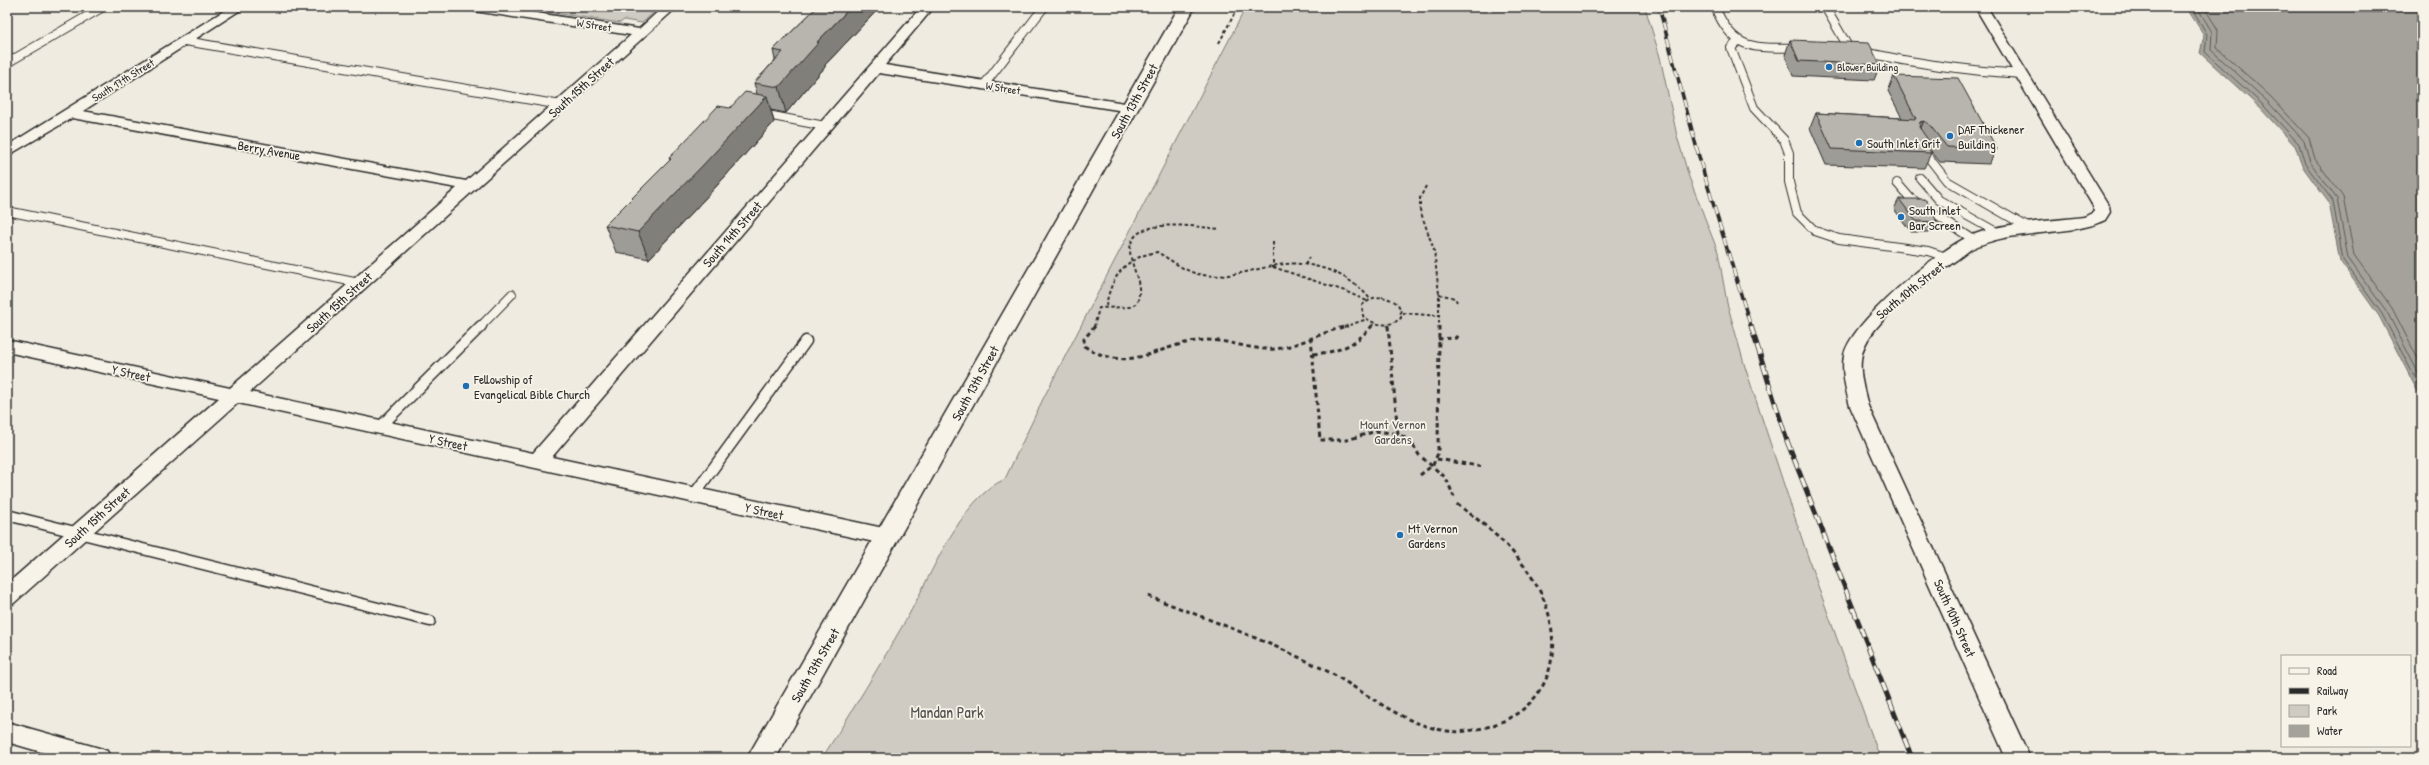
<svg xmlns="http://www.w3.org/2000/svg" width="2429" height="765" viewBox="0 0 2429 765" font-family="'Patrick Hand',sans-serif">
  <rect width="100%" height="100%" fill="#efebe0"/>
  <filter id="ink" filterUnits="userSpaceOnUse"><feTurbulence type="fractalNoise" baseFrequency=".025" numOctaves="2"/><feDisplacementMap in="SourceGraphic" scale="8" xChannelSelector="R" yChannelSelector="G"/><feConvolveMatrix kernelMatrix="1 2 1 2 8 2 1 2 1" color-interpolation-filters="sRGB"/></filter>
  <g filter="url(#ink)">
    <path fill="#cfcbc2" stroke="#7d7b76" d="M516 7H660L642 23 624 20 620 23Z
      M1246 7H1645L1660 57 1677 136 1689 177 1718 252 1727 303 1745 367 1813 572 1880 758H822C852 712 880 665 907 618 931 576 960 499 1005 479L1043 399Z"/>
    <path fill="#a4a29a" stroke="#74726e" d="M2186 7H2422V400L2379 316 2340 261 2329 203 2302 166 2296 147 2260 108 2200 53 2204 35Z"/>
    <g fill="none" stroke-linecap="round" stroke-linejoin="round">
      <path stroke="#5b5b57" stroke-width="1" d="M2191 7 2207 34 2205 52 2263 105 2299 144 2305 164 2333 201 2343 260 2382 314 2422 391
        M2197 7 2212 32 2211 50 2267 101 2304 141 2310 162 2337 199 2348 258 2387 312 2422 380
        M2204 7 2218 30 2217 48 2271 97 2309 138 2315 159 2343 197 2354 255 2392 308 2422 367"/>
      <g stroke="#2b2b2b" stroke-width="10">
        <path id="service-far1" d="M1715 7C1734 53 1755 47 1799 48
          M1825 7 1850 50
          M185 41 561 105
          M1737 42 1731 48 1754 108 1784 140 1789 153V182L1797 213 1815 231 1839 239 1928 251 1949 258
          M1863 52C1917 64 1967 71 2022 74
          M7 63 103 7
          M984 85 1044 7
          M762 114 825 126
          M1922 149 1947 181 2031 229
          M1920 178 1939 200 2000 234
          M1897 183 1910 198 1974 240
          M7 211 359 283
          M480 327 512 294"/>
      </g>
      <g stroke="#2b2b2b" stroke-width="13">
        <path id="service" d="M380 427 481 326
          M693 496 806 341
          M7 515 430 621"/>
      </g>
      <g stroke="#2b2b2b" stroke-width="3">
        <path id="minor" d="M230 7H245L83 111 466 181 631 35 474 11 468 7H499L639 29 663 7H677L250 392 533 453 921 7H934L885 65 1131 104 1138 108 1131 112 879 73 552 457 888 529 895 531 898 537 895 543 888 545 238 403 14 603 7 606V584L219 398 7 352V340L230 388 457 188 72 118 7 156V146Z
          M1975 7H1987L2109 206 2110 212 2105 220 2093 225C2052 236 2009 230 1971 249 1942 272 1870 318 1862 354 1858 371 1864 390 1868 406L2030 758H2006L1850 406C1846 390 1841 372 1844 355 1851 322 1939 249 1970 236 2005 221 2047 222 2084 217L2094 212 2093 206Z
          M7 722 99 748 107 751 111 758H62L7 742Z"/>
      </g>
      <g stroke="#2b2b2b" stroke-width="3">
        <path id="primary" d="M1179 7H1195L776 758H747Z"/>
      </g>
      <path stroke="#2b2b2b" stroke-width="2" stroke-dasharray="3.5 2.5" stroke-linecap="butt" d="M1219 43 1238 7
        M1426 186 1420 198V210L1434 250 1439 294V327
        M1273 242V267
        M1305 265 1309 257
        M1273 267 1345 291 1367 301
        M1439 294 1455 298 1457 302
        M1382 297C1396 301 1401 303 1401 318 1389 328 1375 326 1363 316L1362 305 1373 298Z
        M1106 306C1111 276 1126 257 1157 252 1172 260 1186 273 1203 275 1232 279 1258 267 1285 264 1316 261 1351 275 1370 299
        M1403 313 1438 316
        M1388 325V327
        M1094 327 1099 308 1130 307 1137 303C1143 286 1135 275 1131 258 1121 213 1195 227 1220 229
        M1344 327 1367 319
        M1371 327 1374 323"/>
      <path stroke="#2b2b2b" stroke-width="3" stroke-dasharray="4.5 3.5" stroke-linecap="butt" d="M1095 326 1084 339V346C1133 377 1158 342 1207 340 1232 340 1256 353 1282 348 1304 343 1325 331 1348 326
        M1388 326 1398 434 1410 440 1419 455 1446 478 1454 497
        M1311 337 1320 440H1347L1376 431 1398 434
        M1438 339 1456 338 1458 334
        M1313 354C1339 352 1354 346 1372 326
        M1437 459 1484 467
        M1420 475 1433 465 1438 453 1439 326
        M1148 596C1205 618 1263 639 1317 666 1360 686 1399 725 1448 731 1461 733 1474 730 1487 727 1532 714 1557 681 1552 632 1547 578 1498 532 1455 503"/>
      <use href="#service-far1" stroke="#f7f3e8" stroke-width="8"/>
      <use href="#service" stroke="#f7f3e8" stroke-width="10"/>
      <use href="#minor" fill="#f7f3e8" fill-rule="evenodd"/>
      <use href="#primary" fill="#f7f3e8" fill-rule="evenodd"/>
      <g stroke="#2b2b2b" stroke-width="3.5">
        <path id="rail-far1" d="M1659 7 1701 164 1751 327"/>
      </g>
      <g stroke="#2b2b2b" stroke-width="5">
        <path id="rail" d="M1751 326 1787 441 1912 758"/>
      </g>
      <use href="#rail-far1" stroke="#f7f3e8" stroke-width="2.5" stroke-dasharray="8" stroke-linecap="butt"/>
      <use href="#rail" stroke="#f7f3e8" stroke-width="3.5" stroke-dasharray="10" stroke-linecap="butt"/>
    </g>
    <path fill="#9e9c96" stroke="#2b2b2b" d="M817 7H880L825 65V67L786 113 771 110 774 122 712 191 649 259 616 252 605 225 670 160 669 158 730 108 757 94 754 83 775 60 773 50Z
      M1790 40 1880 65 1874 80 1793 76 1785 55Z
      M1894 76 1997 149 1989 164 1940 162 1931 151V153L1924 168 1826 165 1810 128 1816 113 1902 118 1888 91Z
      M1899 199 1937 222 1932 232H1911L1894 209Z"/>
    <path fill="#817f7a" stroke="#2b2b2b" d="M851 7H880L825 65V67L786 113 779 87 817 42Z
      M767 96 774 122 712 191 649 259 638 232Z
      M1924 121 1917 136 1914 137 1920 122Z"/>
    <path fill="#b8b5ae" stroke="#2b2b2b" d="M817 7H851L817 42H819L779 87 754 83 783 52 773 50Z
      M1790 40 1869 43 1880 65 1799 61Z
      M1894 76 1958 78 1997 149 1947 147 1928 123 1924 121 1920 122 1919 127 1933 147 1928 146 1931 153 1832 149 1816 113 1916 119Z
      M745 92 767 96 704 164 638 232 605 225 671 159 669 158 718 106 730 108Z
      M1899 199H1924L1928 202 1937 222 1916 221Z"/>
  </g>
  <g fill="#1f6fb2" stroke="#f7f3e8" stroke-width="1.5">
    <circle cx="1829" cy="67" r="4"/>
    <circle cx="1950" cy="136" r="4"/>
    <circle cx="1859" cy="143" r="4"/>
    <circle cx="1901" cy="217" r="4"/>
    <circle cx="466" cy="386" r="4"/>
    <circle cx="1400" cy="535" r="4"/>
  </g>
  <g text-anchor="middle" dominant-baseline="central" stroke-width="3.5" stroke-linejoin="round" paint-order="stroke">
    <g font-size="11" fill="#2b2b2b" stroke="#f7f3e8">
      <text transform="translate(594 25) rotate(9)">W Street</text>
      <text transform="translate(123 80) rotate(-32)">South 17th Street</text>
      <text transform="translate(1003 88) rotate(9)">W Street</text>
    </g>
    <g font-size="11" fill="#2b2b2b" stroke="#f7f3e8" text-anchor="start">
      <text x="1837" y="67">Blower Building</text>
    </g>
    <g font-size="13" fill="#2b2b2b" stroke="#f7f3e8">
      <text transform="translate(581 87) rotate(-42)">South 15th Street</text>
      <text transform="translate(1134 101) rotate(-61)">South 13th Street</text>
      <text transform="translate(269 150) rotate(10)">Berry Avenue</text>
      <text transform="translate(732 234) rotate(-49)">South 14th Street</text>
      <text transform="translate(1910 290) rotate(-39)">South 10th Street</text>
      <text transform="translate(339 302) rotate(-42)">South 15th Street</text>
      <text transform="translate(131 373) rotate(12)">Y Street</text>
      <text transform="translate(975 383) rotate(-61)">South 13th Street</text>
      <text transform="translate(448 442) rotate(12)">Y Street</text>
      <text transform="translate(764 511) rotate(12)">Y Street</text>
      <text transform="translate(97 517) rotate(-42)">South 15th Street</text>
      <text transform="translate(1955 618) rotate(66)">South 10th Street</text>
      <text transform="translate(815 665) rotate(-60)">South 13th Street</text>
    </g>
    <g font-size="13" fill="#2b2b2b" stroke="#f7f3e8" text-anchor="start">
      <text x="1958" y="129">DAF Thickener<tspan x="1958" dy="15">Building</tspan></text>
      <text x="1867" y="143">South Inlet Grit</text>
      <text x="1909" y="210">South Inlet<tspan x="1909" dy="15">Bar Screen</tspan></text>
      <text x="474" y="379">Fellowship of<tspan x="474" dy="15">Evangelical Bible Church</tspan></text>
      <text x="1408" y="528">Mt Vernon<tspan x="1408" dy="15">Gardens</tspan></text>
    </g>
    <g font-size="13" fill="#545351" stroke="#f7f3e8">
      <text x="1393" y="424">Mount Vernon<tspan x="1393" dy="15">Gardens</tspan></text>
    </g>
    <g font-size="16" fill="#545351" stroke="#f7f3e8">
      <text x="947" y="712">Mandan Park</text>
    </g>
  </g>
  <rect width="2429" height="765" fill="none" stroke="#f7f3e8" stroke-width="24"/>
  <rect x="12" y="12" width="2405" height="741" fill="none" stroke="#2b2b2b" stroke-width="1.5" filter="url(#ink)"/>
  <rect x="2281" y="655" width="130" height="92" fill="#f7f3e8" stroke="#a5a39c"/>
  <rect x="2289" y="668" width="20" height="6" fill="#f7f3e8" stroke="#a5a39c"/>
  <text x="2317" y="675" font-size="12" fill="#2b2b2b">Road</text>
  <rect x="2289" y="688" width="20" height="6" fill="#2b2b2b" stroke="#a5a39c"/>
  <text x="2317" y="695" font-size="12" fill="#2b2b2b">Railway</text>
  <rect x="2289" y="705" width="20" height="12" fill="#cfcbc2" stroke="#a5a39c"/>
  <text x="2317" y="715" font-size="12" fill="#2b2b2b">Park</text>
  <rect x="2289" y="725" width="20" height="12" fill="#a4a29a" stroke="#a5a39c"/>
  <text x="2317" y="735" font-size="12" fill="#2b2b2b">Water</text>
</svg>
